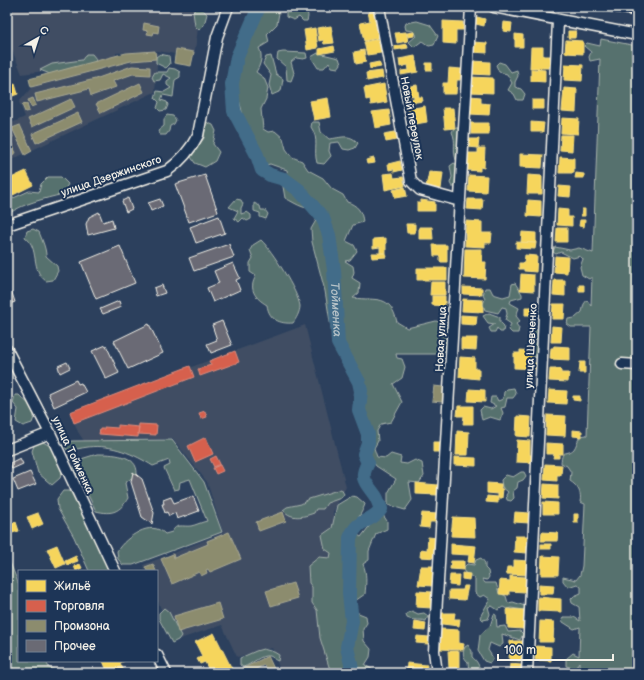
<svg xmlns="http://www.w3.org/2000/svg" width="644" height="680" viewBox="0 0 644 680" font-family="'Balsamiq Sans',sans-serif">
  <rect width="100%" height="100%" fill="#2c405d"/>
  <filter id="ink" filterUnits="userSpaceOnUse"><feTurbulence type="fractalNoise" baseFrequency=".025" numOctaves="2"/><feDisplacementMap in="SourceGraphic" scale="8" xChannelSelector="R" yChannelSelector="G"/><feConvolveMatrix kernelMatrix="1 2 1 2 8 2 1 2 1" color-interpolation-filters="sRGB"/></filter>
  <g filter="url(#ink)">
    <path fill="#3f4d64" d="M7 7H201L194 57 157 51 116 53 117 61 22 74 7 38Z
      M158 53 155 92 7 162V125L25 117 19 102 32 87 118 62 117 54Z
      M305 325 346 487 333 512 337 563 313 568 319 633 331 673H281L272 648 237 657 222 625 174 641 157 599V571H145L143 565 223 533 207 482 173 439 84 441 78 432 70 412Z"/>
    <path fill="#57716e" stroke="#a6b1ab" d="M267 7H276L275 9 279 13 277 24 267 34 269 42 259 48C263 56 261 64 256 72L264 78 268 88 266 99 261 109 263 129 268 132 275 131 283 138 286 149 292 157 302 161 308 170 323 178 332 189 343 195 347 202C357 205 362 211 363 222L353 225 346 241 354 245 357 251 350 260 345 261 353 266 354 272 352 278 360 283 359 293 353 298C378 301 390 294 397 322L407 328 436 321 448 324V348L440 354H396L397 358 402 359 405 367 402 378 393 384 402 402 391 422 381 424 377 431 378 441 374 448 377 457 386 458 391 454 401 457 400 463 407 464 415 460 422 463 424 476 419 483 409 482 412 500 405 510 388 505V493L396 479 376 466 368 454 365 431 369 425 364 416 362 405 366 393 339 331 331 328 325 291 312 242 311 229 318 217C316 208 310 209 303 207 297 205 291 201 285 198L282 181 288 177 287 170 270 164 266 165C260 161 244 135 243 127 242 124 243 121 243 118 242 107 237 96 236 85 235 56 251 30 267 7Z
      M290 7H298L299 9 303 8C308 12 309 15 307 21H303L299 17 294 20 286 17V12Z
      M196 8 202 9 207 14 204 25 199 30 195 26 193 12Z
      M417 21 430 25 438 36 434 45 429 46 422 41 414 47 409 42 416 36 413 31 406 30 405 26 406 23Z
      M601 39 637 46V673H579V662L577 665V673H569L573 668 566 666V659L573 653 579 656 580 627 574 629 563 622 562 619 565 617H574L580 621 579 607 572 603 571 599 574 596 581 593V587L577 584 568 587 563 581V577L576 580 580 575 582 566 585 504 580 502C582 493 578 486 570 481L571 472 567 466 561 463C562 448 567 456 574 449 576 446 578 440 580 436L587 435 591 327H571L567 324 568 319 575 318 582 312 584 304 587 300 591 306 592 277 589 279 582 275 580 267 583 259 580 256 573 258 561 252 556 254 553 252 555 247 570 250 579 248 593 253 600 59 590 61 589 57 591 52 584 46 587 43 600 46Z
      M283 52 306 53 307 58 303 59 296 58 291 62 294 73 291 81 287 80 286 67 277 59 278 53Z
      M318 53 339 58 341 64 338 68 332 67 329 62 324 68H318L311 57Z
      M86 54H92L96 59 95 63 50 74 40 70 52 64 82 60Z
      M160 54 169 56 170 64 166 68 156 63V57Z
      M271 56 276 74 283 79 281 91 272 95 269 85 271 75 263 64 266 57Z
      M499 62 505 64 511 72 517 70 518 76 515 82V87L521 89 525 94 523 100H517L514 94 508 90 512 83 507 74 499 72 496 65Z
      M169 68 175 69 180 72V77L175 80 173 97 163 95 161 100 167 102 168 105 166 110 160 111 157 108 159 102 155 98 157 91 164 92 171 88 167 85V81L171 78 163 74 160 80 154 81 152 77 155 72H167Z
      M167 115 173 116 176 120 174 124 170 126 169 131 166 135H160L158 131 164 126V119Z
      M206 122 213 125 216 131 213 144 219 152 215 161 205 167 195 163 191 157 204 138Z
      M312 122H319L321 132 329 139C341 138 349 133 358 143L355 148 349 150 343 149 339 142 330 143 329 151 331 156 324 164 317 163C313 149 320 140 311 127Z
      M454 128H458L461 136 458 139 460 145V159L456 160C452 148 457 143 452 132Z
      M454 163 459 166 456 187H452L450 183 452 177 450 166Z
      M48 177H61L68 184 63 194C44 199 23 203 7 215V201L29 191 39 192 41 184Z
      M236 199 241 200 243 204 241 208V214L247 212 251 215V219L247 221 243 218 239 222 234 218 238 211 229 207Z
      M254 203 260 206 261 210H265L268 214 266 219 260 217V213L254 211Z
      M33 229 39 232C42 240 46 248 46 256L57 266 58 271 53 280 46 281C30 270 40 248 25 237L27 231Z
      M261 240C272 250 298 292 300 306 300 312 296 319 293 323 280 324 269 320 267 305 255 298 248 289 256 276L250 272V263L253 258 250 250 253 245Z
      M515 283 522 294V297L511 300 510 303 519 308 516 316 520 321 516 324 519 328 518 333H512L509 330 511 324 505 320 507 314 506 308 502 307 498 313 485 310 483 304 485 299 483 295 485 288H490L493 294 503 297 510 295 512 284Z
      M489 313 500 317V322L504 326 503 332H500L497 328 495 332H491L489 328 495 324 488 323 483 316Z
      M537 329 540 334 539 338 534 340 539 347 537 358 534 357C531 348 528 339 533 330Z
      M514 388 516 394 513 398H507L505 407 501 408 503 413 500 420 490 417 482 420 480 410 483 407 491 409 496 406 490 403 491 397H496L498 401 503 399 504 392 507 389Z
      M15 395H19C29 406 39 406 32 423L23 426 16 422 18 409 13 403Z
      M172 440 204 482 222 532 133 565H123L118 559 117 551C126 537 151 519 165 534L172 532C176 523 183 527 191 526 196 525 202 522 207 521L190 479 180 482 179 489 174 490 164 468 170 465 169 460 153 466C134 454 112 444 88 447 80 448 75 450 67 450L64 445 66 443 72 441Z
      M43 442 50 446 62 472 60 478 52 485 38 473 32 451 35 443Z
      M97 454C111 454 138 454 137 474L125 483 128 498C120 512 112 515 96 511L74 467 81 459Z
      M521 472H524L526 476 523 480 518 482 517 488 513 491 514 498 511 501 507 500 506 495 508 492 502 487 501 480 506 475 513 477Z
      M341 489 344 494 341 498 327 503 323 509H316L314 513C303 517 292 520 283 510L287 507 301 504 309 499Z
      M63 491H70L78 504 111 571H89L74 537 58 509 57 499Z
      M352 496 357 497 365 504C362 515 347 530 361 537L375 519 383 515 387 521V529L376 534 369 551V560L363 564C367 573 366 584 365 594L355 601 349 594 350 583 348 580 346 582 347 615 356 612 366 616 367 623 363 629 364 641 371 649 370 657 365 665 373 670 372 673H353L352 662H346L344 668 346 673H331L320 638 317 610 312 603V587L309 583 308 566 319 557 330 558 331 553 325 549 322 535 332 528 337 505Z
      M7 555 19 585V661H46L49 668 57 670 59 673H7V612H11C13 603 9 601 7 594 4 584 7 565 7 555Z
      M481 558 485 563V568L488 571 489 577 487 580 482 579 485 583H496L499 593 506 596 508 603 513 602 525 606 524 610 511 608 507 609 503 607 498 610 492 606 488 607 490 614 488 619 483 620 480 617 490 599 484 595 480 597 475 593V579L464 572V567L467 564 474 565 476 560Z
      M164 608 169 612 181 636 178 640 172 643 159 619V613Z
      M412 611 418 614 424 613 428 616 426 621C419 619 413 621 407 618L406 614Z
      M494 614 496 615 497 627 505 626 508 632 520 631 523 634 520 640 502 634 503 644 499 647 490 643 488 650 493 658 490 663 484 661 478 651 480 635 490 626Z
      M468 645 472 651V657C477 661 480 666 480 673H469L468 662C463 657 462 653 465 647Z
      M263 649 274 652 279 655 278 661C274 660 273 657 270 656 260 654 252 665 243 667L240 665V658L256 651Z"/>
    <path fill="#f6d55c" stroke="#f5dd86" d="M373 11 378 38 364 41 360 23 370 21 368 12Z
      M477 17 485 19 484 26 476 24Z
      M443 21 463 22V30H456V44L443 43Z
      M504 22 512 23 511 32 503 31Z
      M331 26 334 43 324 44 323 40 319 41 317 28Z
      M315 28 318 48 307 50 304 30Z
      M568 31H576L575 38H568Z
      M406 32 408 41 397 43 395 33Z
      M414 32V36L408 37 407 33Z
      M515 34 523 35V47H515Z
      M378 39 381 53 367 55 364 42Z
      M566 40 583 41V54L565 53Z
      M473 42 487 43V53L472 52Z
      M407 44 408 48 395 50V46Z
      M334 46 335 51 319 54V49Z
      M531 47H543V56H550L549 68H530Z
      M364 50 366 62 356 64 354 52Z
      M415 56 418 72 401 75V71L409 70 408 65 400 67 399 59Z
      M472 61 490 62V75L471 74Z
      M379 62 381 67 370 69 369 64Z
      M426 63H432V70H426Z
      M565 64 583 65 582 81 564 80Z
      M449 68 461 69 460 80H457L456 94H443V83H448Z
      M531 69 545 70V82L531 81Z
      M382 71 383 78 367 81 366 73Z
      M8 76 10 86 15 84 18 94 7 98Z
      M471 77 493 78V93L470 92Z
      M384 84 387 102 371 105 370 99 366 100 364 88Z
      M417 85 419 97H422L423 101 410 103V99L414 98V96L405 95 404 87Z
      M564 88 577 89 576 112 562 111Z
      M470 96 481 97V103L490 104 489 115 469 114Z
      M328 98 331 117 314 120 310 101Z
      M532 100H544V109H532Z
      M425 106 427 122 410 125 408 109Z
      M443 108H453L455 128 445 129Z
      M389 110 391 125 375 128 372 112Z
      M562 118 579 119 578 134 561 133Z
      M531 122 544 123 543 132H531Z
      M471 123H489V134H471Z
      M395 132 397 140 386 142 384 134Z
      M561 135H573L572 151 560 150Z
      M468 139H479L478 148 468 147Z
      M478 148H485L484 168 480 167V171L466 170 467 153H478Z
      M520 154 543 155 542 168 520 167Z
      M560 157 574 158V173H559Z
      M374 158 375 163 367 164 366 160Z
      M400 161 402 170 394 172V169L389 170 388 164Z
      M26 171 33 185 7 198V180Z
      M429 172 443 173 441 189 426 187Z
      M393 173 394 178 403 177 405 186 385 190 383 174Z
      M576 173 584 174V178H575Z
      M469 175 487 176 486 192 468 191Z
      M528 175 542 176V194H527Z
      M559 186 571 187 570 197 558 196Z
      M405 187 407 196 395 198 393 190Z
      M468 199H483L482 210 467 209Z
      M421 200 435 202V211H417V203H421Z
      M528 200 541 201V217L527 216Z
      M558 209 568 210V217H572V226L557 225Z
      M582 209H585V216H581Z
      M580 220H585L584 227 579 226Z
      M466 221 482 222V233H492L491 243H485V247L465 246Z
      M406 224H415V233H407Z
      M419 227H432L433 239H419Z
      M557 228H567V242H556Z
      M522 232 536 233V243L521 242Z
      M386 238V253H380V247L373 248V239Z
      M516 242 536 243 535 249 516 248Z
      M433 245H447V262H440V256H434Z
      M465 249H482V262H486L485 279 464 278Z
      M371 253H386L387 257 372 258Z
      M525 255 537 256 536 272 524 271V269H519V263H524Z
      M555 256 568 257 567 273 554 272Z
      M417 268H447V280H417Z
      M521 274 534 275V291L520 290Z
      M554 280H565V296L553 295Z
      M431 282H445V295H430Z
      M579 285H584V291H579Z
      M463 287 482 288V295L463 294Z
      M432 296H445V306L432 305Z
      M463 299 483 300V312L462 311Z
      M553 304H565L564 319H552Z
      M525 307H534V315H525Z
      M461 315 477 316 476 325 461 324Z
      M552 326 562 327 561 342H551Z
      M461 338H477L476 350 461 349Z
      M554 346 570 347V360L550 359 551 348H553Z
      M520 350 533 351 532 363H536V369L514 368V353H520Z
      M460 357 475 358V369H479V379L459 377Z
      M580 362H585V373H579Z
      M550 369H561V373H569L568 382 549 381Z
      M469 389 485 390V402L468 401Z
      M549 390 567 391 566 404 548 403Z
      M573 396H580V401L573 400Z
      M458 406H473V424H463L464 416H457Z
      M547 415 566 416 565 436 546 435Z
      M517 416 531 417 530 437 516 436Z
      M573 430 582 431V437L573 436Z
      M457 431 469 432 468 455H456Z
      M517 440 530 441V455H535V463L516 462Z
      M433 442H444V452H433Z
      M546 443 563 444V454H559V458H553L554 454H546Z
      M454 457 476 458V466L454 465Z
      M545 464 562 465 561 475H557V481L544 480Z
      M416 483 438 485 437 495 416 494Z
      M487 483 501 484V489H503L502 498H498V503L486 502 487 496 498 497V494L487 493Z
      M544 484 558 485V499L543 498Z
      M543 502 558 503V514H543Z
      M515 512 529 513V523L514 522Z
      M38 513 43 524 32 529 27 517Z
      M422 513 438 514 437 522H430L429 528 420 527Z
      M574 514H578V523H574Z
      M453 517 474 518 475 537 451 536Z
      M16 522 19 531 9 534 7 525Z
      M542 532 558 533 557 541H541Z
      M515 536H528L527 553 514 552Z
      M428 537 438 538 437 558 420 557 421 549 427 550Z
      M451 544 476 546 474 563 468 562 469 555 451 554Z
      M541 544H551V549H541Z
      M57 545 65 564 56 568 47 549Z
      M76 556 78 561 67 565 65 561Z
      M542 556 559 557 558 575H541Z
      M514 560 529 561 528 575 506 574 507 567H514Z
      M451 561H464V570L450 569Z
      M80 564 82 568 76 571 74 566Z
      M421 566H434L432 586 418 585Z
      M462 573 470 574 469 580 462 579Z
      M450 575H459L458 586 449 585Z
      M510 576 526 577 525 592 509 591V595L499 594 500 580 510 581Z
      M539 584 554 585 553 594H539Z
      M464 586H468L465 600 449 599V590H463Z
      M417 591 432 592 431 608 416 607Z
      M538 597 561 599V612L538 611Z
      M507 609 524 610 523 629 508 628Z
      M442 613H455L454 619H460L459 626 442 624Z
      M415 621 426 623 425 631 414 630Z
      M540 621 554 622 553 642H539Z
      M441 629 459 630V643L464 644 463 650 440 649Z
      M214 633 233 671 230 673H210L205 662 200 664 197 659 202 656 195 642Z
      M417 636 429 637 428 644 416 643Z
      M510 641H523L522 661 509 660Z
      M536 646 551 647V661L535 660Z
      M448 651H459V668H449Z
      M103 661H124L120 663 125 673H113L112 671 108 673Z
      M407 663 427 665 426 673H406Z
      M510 664 521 665 520 673H509Z
      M535 670 549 671 548 673H535Z"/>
    <path fill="#d6604d" stroke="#df8c7c" d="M235 351 239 362 200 376 198 369 211 365 209 361Z
      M190 366 194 377 74 423 70 412Z
      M205 411 207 417 201 419 199 413Z
      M139 424 157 425 156 435 138 434Z
      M118 425 139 427 138 437 99 434 100 429H104V427L118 428Z
      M206 437 213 454 195 462 188 446Z
      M216 456 220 464 214 467 210 459Z
      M220 465 223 471 216 474 213 468Z"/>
    <path fill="#8c8c6e" stroke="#abaa93" d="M144 23 159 26 158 33 154 32 153 35 147 34 148 31 143 30Z
      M176 49 194 52 191 66 174 63Z
      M155 51 156 59 131 61 31 87 29 79 126 53Z
      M132 66 150 67V75L133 74 113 81 116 87 91 96 89 89 37 102 35 94 95 79Z
      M140 83 144 92 101 113 96 104Z
      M33 98 36 105 31 107 28 100Z
      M71 99 75 107 32 127 28 119Z
      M27 104 29 111 25 112 22 105Z
      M78 113 82 122 36 143 32 134Z
      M20 125 32 151 25 155 12 128Z
      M9 129 13 137 7 140V130Z
      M12 144 16 153 7 157V146Z
      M434 386 443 387 442 402 432 401Z
      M283 512 286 521 259 531 256 522Z
      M229 532 241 559 210 572 208 569 206 570 207 573 201 576 199 572 172 584 161 559 173 554 174 558 208 544 207 541Z
      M153 564 156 571H147L145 567Z
      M293 583 298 598 271 606 266 591Z
      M218 603 223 619 178 632 174 616Z
      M268 656 276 673H268L264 665 248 673H239L238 671Z"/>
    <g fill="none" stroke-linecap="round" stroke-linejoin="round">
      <path stroke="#426c89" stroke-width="14" id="s1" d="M259 7 237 57 232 84 234 111 257 155 262 170 270 175 284 179 299 190 323 218 329 235 334 270 338 343 359 382 361 391 359 410 368 434V443L364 454 368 463C358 480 368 484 376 497 378 500 379 505 381 509 372 523 358 517 350 538L349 594 352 621 347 647 353 673"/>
    </g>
    <path fill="#6a6a74" stroke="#f4f1e8" d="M205 175 218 212 189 222 175 184Z
      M128 198 132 209 126 212 122 201Z
      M160 199 163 206 151 211 148 203Z
      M99 212 103 222 112 219 114 228 88 235 86 224 89 217Z
      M219 216 225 233 196 243 190 227Z
      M229 244 234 257 194 271 189 258Z
      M120 246 135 283 96 299 81 262Z
      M233 263 240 278 236 280 240 290 213 302 207 288 219 283 214 271Z
      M162 285 165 293 156 296 154 288Z
      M12 293 15 302 7 305V295Z
      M119 301 121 307 103 314 100 309Z
      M222 321 232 345 211 353 207 344 217 340 212 325Z
      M149 324 163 353 128 369 114 341Z
      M106 345 119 373 106 379 92 351Z
      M67 362 70 368 60 373 58 366Z
      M76 380 78 384 81 383 86 392 54 407 48 393Z
      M20 458 23 464 12 469 10 463Z
      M30 472 36 484 18 491 13 479Z
      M133 472 142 479 154 513 152 524 142 517 131 482Z
      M193 496 199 511 177 519 175 513 169 516 167 512 165 513 162 504H164L163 500 171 497 174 503Z"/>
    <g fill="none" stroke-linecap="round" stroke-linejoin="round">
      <g stroke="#f4f1e8" stroke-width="13">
        <path id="minor" d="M379 7 411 181 420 190 460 201
          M494 7 637 35
          M7 225 167 171C181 161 190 151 198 135L217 37 228 7
          M7 350 50 433 115 571
          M622 364 637 365
          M7 450 50 433
          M157 655 166 673
          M437 673 434 651 471 7
          M527 673 558 21"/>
      </g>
      <use href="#minor" stroke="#1d3557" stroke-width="10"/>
      <path stroke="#f4f1e8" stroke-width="2.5" d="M589 7 637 16
        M633 7 637 8"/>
    </g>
  </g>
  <g text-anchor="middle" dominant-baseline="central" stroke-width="4" stroke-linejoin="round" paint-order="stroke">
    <g font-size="11" fill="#f4f1e8" stroke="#1d3557">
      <text transform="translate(412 118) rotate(79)">Новый переулок</text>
      <text transform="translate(111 176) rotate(-19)">улица Дзержинского</text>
      <text transform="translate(441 339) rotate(-87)">Новая улица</text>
      <text transform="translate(531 346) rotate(-87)">улица Шевченко</text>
      <text transform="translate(73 455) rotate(65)">улица Тойменка</text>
    </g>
    <g font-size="12" font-style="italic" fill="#b6c2c7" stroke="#1d3557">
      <text stroke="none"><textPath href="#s1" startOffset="347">Тойменка</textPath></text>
    </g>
  </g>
  <rect width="644" height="680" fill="none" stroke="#1d3557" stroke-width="24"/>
  <rect x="12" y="12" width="620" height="656" fill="none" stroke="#f4f1e8" stroke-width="1.5" filter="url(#ink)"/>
  <rect x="18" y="570" width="140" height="92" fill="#1d3557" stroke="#738091"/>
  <rect x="26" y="580" width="20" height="12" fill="#f6d55c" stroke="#738091"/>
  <text x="54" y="590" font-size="12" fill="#f4f1e8">Жильё</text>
  <rect x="26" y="600" width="20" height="12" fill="#d6604d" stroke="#738091"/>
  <text x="54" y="610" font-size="12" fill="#f4f1e8">Торговля</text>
  <rect x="26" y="620" width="20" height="12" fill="#8c8c6e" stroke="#738091"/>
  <text x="54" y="630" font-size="12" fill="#f4f1e8">Промзона</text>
  <rect x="26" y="640" width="20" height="12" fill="#6a6a74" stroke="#738091"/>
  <text x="54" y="650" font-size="12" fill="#f4f1e8">Прочее</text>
  <g transform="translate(38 38) rotate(39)" stroke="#1d3557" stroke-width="3" paint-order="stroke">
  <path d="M0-3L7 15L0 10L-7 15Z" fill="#f4f1e8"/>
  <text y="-6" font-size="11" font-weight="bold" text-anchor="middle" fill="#f4f1e8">С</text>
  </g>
  <path d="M498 654v6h115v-6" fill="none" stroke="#f4f1e8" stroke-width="2"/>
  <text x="504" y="654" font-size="12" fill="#f4f1e8" stroke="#1d3557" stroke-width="3" paint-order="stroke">100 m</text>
</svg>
